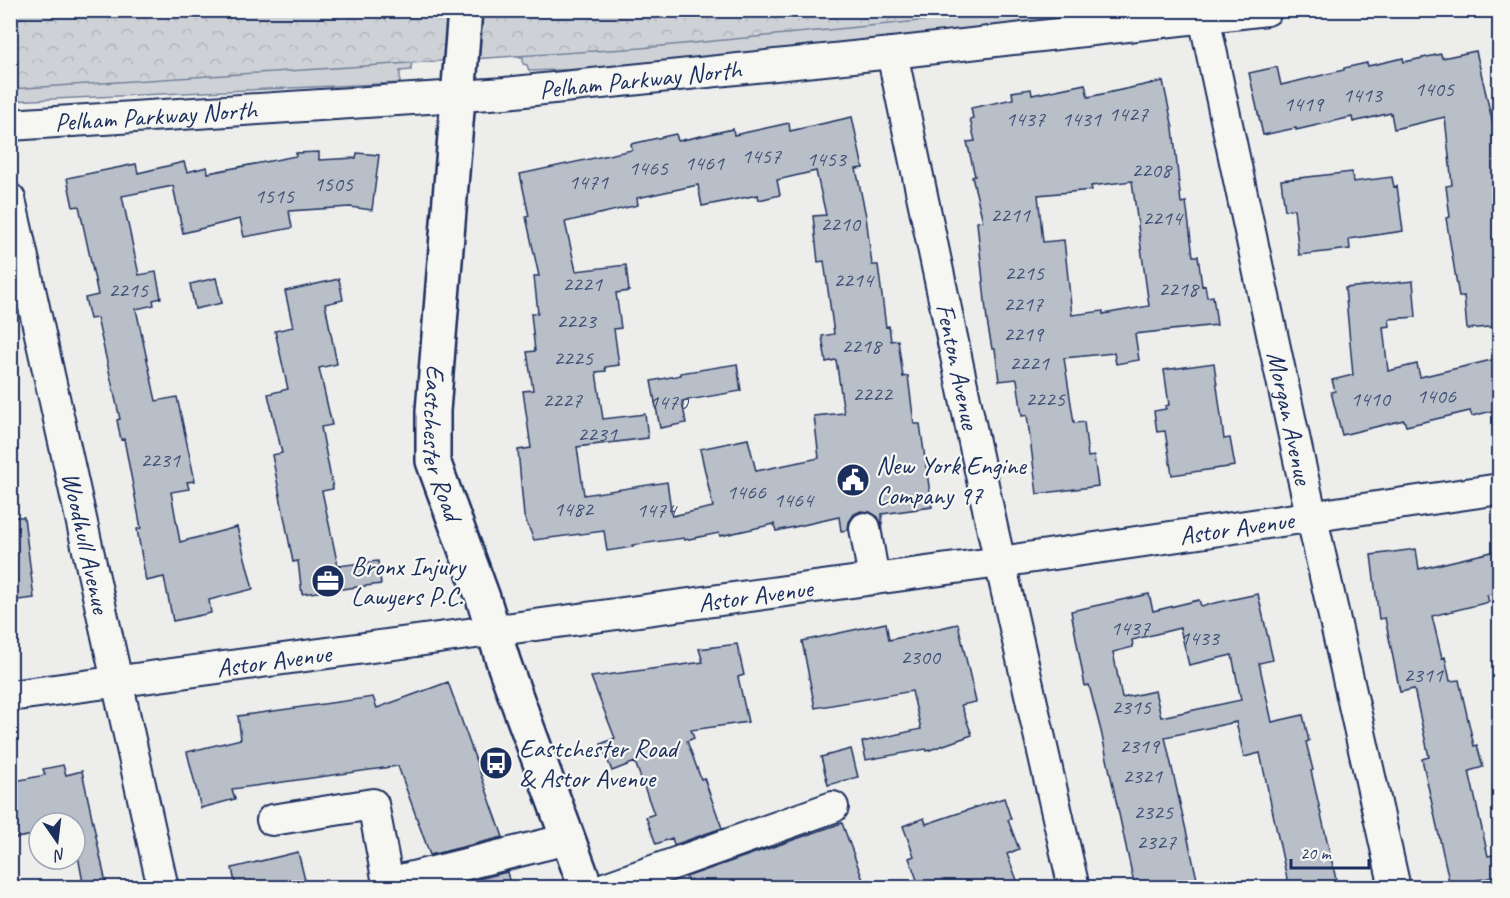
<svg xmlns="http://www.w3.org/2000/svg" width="1510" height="898" viewBox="0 0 1510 898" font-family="Caveat,sans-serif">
  <defs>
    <pattern id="park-crowns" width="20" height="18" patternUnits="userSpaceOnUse" patternTransform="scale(1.5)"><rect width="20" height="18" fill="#ced2d7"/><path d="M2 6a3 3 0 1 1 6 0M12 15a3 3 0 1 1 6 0" fill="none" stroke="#b0b5bb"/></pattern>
  </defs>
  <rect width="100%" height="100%" fill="#edeeec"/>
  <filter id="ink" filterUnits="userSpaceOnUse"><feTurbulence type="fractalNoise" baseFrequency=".0167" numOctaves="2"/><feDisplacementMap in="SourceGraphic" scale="12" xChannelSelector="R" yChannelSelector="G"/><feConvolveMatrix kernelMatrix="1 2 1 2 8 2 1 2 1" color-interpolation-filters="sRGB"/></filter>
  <g filter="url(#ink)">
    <path fill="#ced2d7" stroke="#74809a" stroke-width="1.5" d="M515 10 1128 11 644 67 529 71 527 65 523 64V57H515L517 20Z
      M10 11H416L411 70 400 71V83L11 101Z"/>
    <path fill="url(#park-crowns)" stroke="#74809a" stroke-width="1.5" d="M11 11H1023L641 48 11 89Z"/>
    <path fill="#b9bfc8" stroke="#1b2f5e" stroke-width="1.5" fill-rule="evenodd" d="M1476 51 1492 120 1500 165V326L1467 329 1464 296 1459 297 1446 218 1450 217 1446 186 1452 185 1445 117 1394 129 1391 113 1353 122 1352 117 1296 130V128L1263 135 1249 73 1277 67 1281 85 1344 70V68L1367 63 1368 66 1403 58 1404 62 1441 54 1442 58Z
      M1163 81 1173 128 1181 203 1186 202 1193 256H1198L1202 286 1205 285 1207 297 1213 296 1217 325 1135 334 1139 360 1116 364 1114 353 1064 358 1074 423 1084 422 1088 457 1094 456 1098 486 1037 494 1027 415 1022 416 1017 379 999 381 995 349H992L987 321 977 222 983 221 972 177 975 176 967 142 975 141 970 119 973 118 971 108 1013 99 1012 92 1031 89 1032 95 1085 84 1088 97ZM1132 181 1149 306 1103 314V311L1072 315 1064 240 1043 242 1038 195 1092 190 1091 186Z
      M852 117 863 168 856 169 866 216 872 265H878L886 327 889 326 891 341 898 340 903 377 908 376 914 424H920L932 507 882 514V526L878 517 870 512 861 511 854 514 849 522 848 530 841 531 839 517 776 531 774 524 720 536 719 533 684 540V538L632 545 633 547 607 551 604 531 534 540 524 516 518 450 531 448 523 391 533 390 527 352 535 351 531 314 538 313 534 276H539L526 217 529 216 520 174 632 150 631 144 676 134 678 141 733 129 734 135 789 123 790 131ZM816 171 826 215 813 216 818 262 824 261 834 334 822 336 826 362 836 360 844 413 814 416 819 458 756 471 748 439 700 449 713 507 672 516 667 482 584 495 577 447 648 438 645 414 603 419 596 372 606 371 605 367 619 365 614 329 621 328 616 293 629 291 626 265 576 271 565 222 638 205 637 198 698 185 702 206 758 195 759 200 780 195 777 180Z
      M319 152V160L356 158 357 153 379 155 372 210 350 207 289 211 292 228 244 237 240 219 183 233 173 186 122 196 139 275 156 272 161 298 153 300 154 305 136 309 156 401 177 397 195 481 187 482 189 489 171 492 180 542 237 527 253 589 209 600 211 613 173 621 164 577 146 581 137 529 141 528 124 439 121 440 117 420 120 419 97 318 90 319 85 298 98 295 96 285 79 206 73 207 67 178 136 164 138 173 184 162 187 172 207 167 208 173 296 156V153Z
      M1352 172 1353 182 1392 177 1394 187 1397 186 1403 231 1349 239 1350 249 1299 255 1294 209 1285 210 1281 180Z
      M216 278 222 303 195 309 190 284Z
      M339 279 343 300 325 304 337 364 319 368 332 425 321 427 333 489 322 491 338 566 378 561 381 584 302 594 298 561 293 562 272 455 282 453 268 394 288 389 275 331 293 327 285 291Z
      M1413 281 1416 317 1389 319 1390 326 1383 327 1388 371 1417 364 1420 377 1500 358V409L1472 416 1470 411 1406 426 1404 420 1342 435 1331 392 1335 391 1332 380 1353 375 1345 288Z
      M1214 363 1224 439 1230 438 1235 466 1172 475 1165 431 1157 432 1154 411 1166 409 1165 406 1169 405 1164 370Z
      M737 364 741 391 682 401 686 423 660 428 651 381 681 375 680 373Z
      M10 517H24L34 598 10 601Z
      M1416 549 1419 569 1500 550V592L1487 595 1489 602 1432 616 1442 658 1445 657 1450 681 1459 680 1474 746 1477 745 1483 767 1469 771 1488 856 1500 854V876L1450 885 1422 759 1429 757 1414 689 1400 692 1385 618 1379 619 1371 555Z
      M1149 594 1153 611 1199 600 1201 606 1258 594 1273 660 1259 663 1272 722 1303 715 1309 741 1306 742 1313 770 1311 771 1338 888H1289L1260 753 1244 757 1236 722 1165 737 1199 888H1135L1101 731 1089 685 1085 686 1071 611ZM1180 628 1189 665 1232 655 1241 700 1161 717 1155 691 1122 698 1113 652 1133 647 1132 640Z
      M886 623 889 640 958 624 976 702 961 705 972 735 927 751 926 749 866 760 862 742 921 729 912 691 815 708 802 641Z
      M737 644 744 675 738 677 748 722 691 730 694 738 687 741 701 779 704 778 722 828 674 845 672 838 656 844 646 817 654 814 635 762 612 771 601 744 615 738 591 677 703 662 699 649Z
      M448 682 503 837 430 855 398 766 232 789 235 799 201 808 187 752 241 739 238 716 373 697 377 708Z
      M851 749 858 777 828 785 821 757Z
      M63 765 66 775 82 771 107 888H84L75 840V823H39V834L10 839V782L45 775 43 769Z
      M1004 798 1011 819 1008 820 1019 849 1007 854 1020 888H920L909 858 914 856 903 826 924 818 926 824Z
      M842 823 866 888H690L686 877Z
      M298 852 307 888H236L232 868Z
      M507 872 511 888H442Z"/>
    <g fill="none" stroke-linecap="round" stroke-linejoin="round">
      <g stroke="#1b2f5e" stroke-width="34">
        <g id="minor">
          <path id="s1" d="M1204 17 1301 469 1395 888"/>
          <path id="s2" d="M892 53 992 527 1074 888"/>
          <path id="s3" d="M10 125 505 93 892 53 1267 10"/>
          <path id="s4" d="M10 199 163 888"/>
          <path d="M865 528 874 579"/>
          <path id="s5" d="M10 696 1000 562 1500 489"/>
          <path d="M272 820 373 804 388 883 568 839"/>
          <path d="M605 888 833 807"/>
        </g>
      </g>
      <g stroke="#1b2f5e" stroke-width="38">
        <g id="major">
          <path id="s6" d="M465 10 433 411V461L483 598 505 667 586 888"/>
        </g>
      </g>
      <use href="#minor" stroke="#f6f6f2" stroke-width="30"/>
      <use href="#major" stroke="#f6f6f2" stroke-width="33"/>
    </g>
  </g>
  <defs>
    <g id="civic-disc" transform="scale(1.725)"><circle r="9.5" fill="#1b2f5e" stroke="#f6f6f2"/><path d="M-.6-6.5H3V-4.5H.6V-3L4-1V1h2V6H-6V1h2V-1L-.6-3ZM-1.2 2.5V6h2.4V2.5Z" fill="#fff"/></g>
    <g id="office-disc" transform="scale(1.725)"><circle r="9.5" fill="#1b2f5e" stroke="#f6f6f2"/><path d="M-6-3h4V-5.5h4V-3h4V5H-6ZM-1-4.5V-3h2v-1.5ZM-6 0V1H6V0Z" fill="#fff"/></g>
    <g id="bus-disc" transform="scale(1.725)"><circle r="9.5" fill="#1b2f5e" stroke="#f6f6f2"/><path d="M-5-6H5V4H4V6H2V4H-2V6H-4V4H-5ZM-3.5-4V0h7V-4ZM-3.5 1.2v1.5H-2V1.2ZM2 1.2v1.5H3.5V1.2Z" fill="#fff"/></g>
  </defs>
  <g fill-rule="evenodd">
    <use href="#civic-disc" x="853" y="480"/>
    <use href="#office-disc" x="328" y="581"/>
    <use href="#bus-disc" x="496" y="763"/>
  </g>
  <g text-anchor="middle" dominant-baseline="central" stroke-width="4.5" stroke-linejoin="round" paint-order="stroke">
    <g font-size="22" fill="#425378">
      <text x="1434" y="89">1405</text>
      <text x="1362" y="95">1413</text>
      <text x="1303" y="104">1419</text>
      <text x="1128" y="114">1427</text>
      <text x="1025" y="119">1437</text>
      <text x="1081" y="119">1431</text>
      <text x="761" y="156">1457</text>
      <text x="826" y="159">1453</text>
      <text x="704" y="163">1461</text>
      <text x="648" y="168">1465</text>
      <text x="1151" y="170">2208</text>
      <text x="588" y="182">1471</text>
      <text x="333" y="184">1505</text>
      <text x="274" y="196">1515</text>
      <text x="1010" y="215">2211</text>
      <text x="1162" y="218">2214</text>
      <text x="840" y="224">2210</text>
      <text x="1024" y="273">2215</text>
      <text x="853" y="280">2214</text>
      <text x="582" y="284">2221</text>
      <text x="1178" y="289">2218</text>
      <text x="128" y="290">2215</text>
      <text x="1023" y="304">2217</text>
      <text x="576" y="321">2223</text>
      <text x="1023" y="334">2219</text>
      <text x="861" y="346">2218</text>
      <text x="573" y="358">2225</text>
      <text x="1029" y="363">2221</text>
      <text x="872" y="394">2222</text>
      <text x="1436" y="396">1406</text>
      <text x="1045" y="399">2225</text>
      <text x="1370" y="399">1410</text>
      <text x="562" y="400">2227</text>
      <text x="668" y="402">1470</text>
      <text x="597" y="434">2231</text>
      <text x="160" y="460">2231</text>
      <text x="746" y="492">1466</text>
      <text x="793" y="500">1464</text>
      <text x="573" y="509">1482</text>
      <text x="656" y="510">1474</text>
      <text x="1130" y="628">1437</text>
      <text x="1199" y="638">1433</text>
      <text x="920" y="657">2300</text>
      <text x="1423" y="675">2311</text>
      <text x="1131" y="707">2315</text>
      <text x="1139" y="746">2319</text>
      <text x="1142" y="776">2321</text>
      <text x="1153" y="812">2325</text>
      <text x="1156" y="842">2327</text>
    </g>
    <g font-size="26" fill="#1b2f5e" stroke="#f6f6f2">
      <text stroke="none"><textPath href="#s3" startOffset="632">Pelham Parkway North</textPath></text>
      <text stroke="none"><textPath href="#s3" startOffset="146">Pelham Parkway North</textPath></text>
      <text stroke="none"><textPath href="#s2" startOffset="320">Fenton Avenue</textPath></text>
      <text stroke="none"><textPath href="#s1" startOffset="410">Morgan Avenue</textPath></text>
      <text stroke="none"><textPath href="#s6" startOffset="435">Eastchester Road</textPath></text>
      <text stroke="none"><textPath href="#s5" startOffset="1238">Astor Avenue</textPath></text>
      <text stroke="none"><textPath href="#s4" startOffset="352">Woodhull Avenue</textPath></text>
      <text stroke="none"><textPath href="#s5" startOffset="752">Astor Avenue</textPath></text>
      <text stroke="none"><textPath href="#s5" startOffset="266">Astor Avenue</textPath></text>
    </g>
    <g font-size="26" fill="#1b2f5e" stroke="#f6f6f2" text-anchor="start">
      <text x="876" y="465">New York Engine<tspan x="876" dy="30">Company 97</tspan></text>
      <text x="351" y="566">Bronx Injury<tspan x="351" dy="30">Lawyers P.C.</tspan></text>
      <text x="519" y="748">Eastchester Road<tspan x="519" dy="30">&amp; Astor Avenue</tspan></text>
    </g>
  </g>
  <rect width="1510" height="898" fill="none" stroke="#f6f6f2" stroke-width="36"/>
  <rect x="18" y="18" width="1474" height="862" fill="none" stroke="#1b2f5e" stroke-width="2" filter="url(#ink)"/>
  <g transform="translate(57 841) rotate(166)"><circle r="28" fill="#f6f6f2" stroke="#9ea6b7" stroke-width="1.5"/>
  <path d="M0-4.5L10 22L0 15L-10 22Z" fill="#1b2f5e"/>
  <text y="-9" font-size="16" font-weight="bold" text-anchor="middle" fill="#1b2f5e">N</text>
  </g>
  <path d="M1291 859v9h78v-9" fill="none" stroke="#1b2f5e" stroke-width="3"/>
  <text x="1300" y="859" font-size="18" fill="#1b2f5e" stroke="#f6f6f2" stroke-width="4.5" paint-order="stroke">20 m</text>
</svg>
